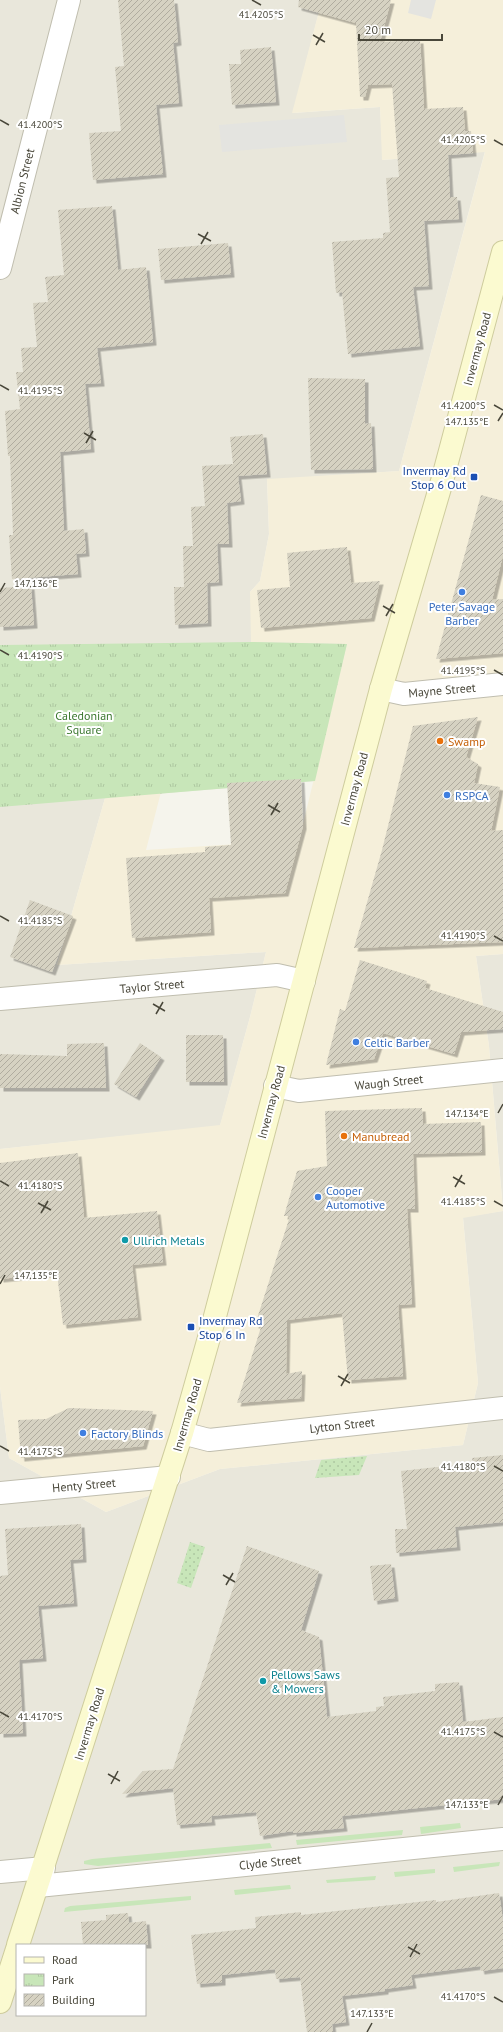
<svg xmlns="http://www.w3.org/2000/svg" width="503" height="2032" viewBox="0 0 503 2032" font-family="'PT Sans',sans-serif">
  <defs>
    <pattern id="park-tufts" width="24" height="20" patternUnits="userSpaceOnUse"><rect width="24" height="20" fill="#c8e6b9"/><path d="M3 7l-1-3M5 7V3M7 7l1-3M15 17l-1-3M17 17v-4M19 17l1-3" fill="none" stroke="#adc7a0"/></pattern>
    <pattern id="garden-dots" width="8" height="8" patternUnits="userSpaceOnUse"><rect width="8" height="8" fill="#c8e6b9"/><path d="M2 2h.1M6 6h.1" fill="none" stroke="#adc7a0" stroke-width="1.8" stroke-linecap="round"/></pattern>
    <pattern id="building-hatch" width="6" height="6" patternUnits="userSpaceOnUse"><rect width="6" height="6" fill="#d6d2c2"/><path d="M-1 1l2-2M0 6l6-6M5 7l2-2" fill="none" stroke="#b0ac9f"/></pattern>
    <filter id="shadow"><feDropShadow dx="3.5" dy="3.5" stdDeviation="0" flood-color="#0004"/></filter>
  </defs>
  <rect width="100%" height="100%" fill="#f5f4ec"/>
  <path fill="#e9e7db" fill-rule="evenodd" d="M0 0H322L293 113 380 107 383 160 485 151 399 471 267 480 269 534 260 581 250 592 347 644 315 781 105 798 57 965 266 952 250 1017 220 1126 0 1149Z
    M503 954V1210L489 1046 476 956Z
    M503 1211V2032H0V1387L9 1458 106 1512 220 1469 463 1445 478 1383 463 1217ZM17 1945H145V2015H17Z"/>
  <path fill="#f5efda" d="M322 0H503V954L476 956 489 1046 503 1211 463 1218 478 1383 463 1445 220 1469 106 1512 9 1458 0 1387V1149L220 1125 250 1017 266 952 57 965 105 798 161 792 146 850 299 840 347 644 251 642 250 592 260 581 269 534 267 479 399 471 485 152 382 160 380 107 292 113Z"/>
  <path fill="#c8e6b9" d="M460 1823 461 1828 421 1834 420 1827Z
    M403 1830 402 1835 297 1845 296 1840Z
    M270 1843 272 1848 98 1866 84 1864V1861L92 1859Z
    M500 1862 499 1866 454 1872 453 1867Z
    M435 1869V1873L395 1877 394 1872Z
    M376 1876 375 1880 327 1883 326 1880Z
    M290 1885 291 1889 235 1895 234 1890Z
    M191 1896V1900L64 1912 65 1908 70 1906Z"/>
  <path fill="url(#park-tufts)" d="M251 642 347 644 315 781 0 807V645Z"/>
  <path fill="url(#garden-dots)" d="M367 1456 359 1475 315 1478 321 1460Z
    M190 1542 205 1547 191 1588 177 1583Z"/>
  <path fill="#e4e4e0" d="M411 0H436L431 19 408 13Z
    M344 115 347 142 222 152 219 125Z"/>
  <path fill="url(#building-hatch)" filter="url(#shadow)" d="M118 0H174L178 42 173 43 179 103 156 105 163 174 93 180 89 133 121 131 115 67 124 66Z
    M299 0H391L380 42 420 40 424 109 463 107 465 131H471L473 153 448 155 450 197H457L459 219 424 221 429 286 413 287 420 346 348 354 342 292 336 293 332 242 383 238V233L390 232 386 178 399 177 392 84 368 85 365 97H360L356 23 298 7Z
    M271 47 276 102 232 105 229 64H241L240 50Z
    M112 206 118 270 146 267 153 342 97 348 101 383 85 384 91 449 60 452 64 531 84 529 86 553 76 554 78 574 12 579 9 535H13L10 456H8L5 411 20 409 16 372H23L21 348 37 347 33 303 48 302 45 277 64 275 58 210Z
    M228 243 231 274 161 280 158 249Z
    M308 378 365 379V424L371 423 373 469 311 470Z
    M263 434 267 474 238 476 241 501 227 503 229 544H217L219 582 207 583 208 623 175 625 174 587H184L183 546H193L191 507 205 506 202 466 233 464 230 437Z
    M481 495 503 501V555L492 600 503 599V653L436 659Z
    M347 547 351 583 380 581 371 618 261 628 257 590 290 587 287 553Z
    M31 586 34 625 0 627V588Z
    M478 717 466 757 478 764 474 783 500 787 491 831 503 830V942L354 948 382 850 413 726Z
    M301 779 303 826 285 893 209 898 211 932 132 938 126 858 205 852V847L231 845 227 783Z
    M30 900 73 916 52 972 10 957Z
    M360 960 427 981 425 988 503 1012V1029L461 1032 454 1054 383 1033 374 1059 326 1065 340 1009 345 1011Z
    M186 1035H223L224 1082H186Z
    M104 1043 106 1088H0V1054L67 1056V1044Z
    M140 1043 161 1057 136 1097 114 1084Z
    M422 1108 423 1124 481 1122 482 1152 413 1154 415 1209H407L412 1304 398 1305 403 1376 348 1380 342 1313 287 1320 286 1374 302 1371 301 1398 237 1403 262 1324 255 1325 290 1216H284L297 1171 327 1166 325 1111Z
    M78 1153 84 1218 157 1211 163 1262 132 1265 138 1317 63 1325 57 1273 0 1279V1163Z
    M69 1408 153 1411 143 1446 21 1458 18 1420 46 1419Z
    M503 1455V1522L455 1527 457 1547 396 1553 395 1529H407L401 1471 473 1463 472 1458Z
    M81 1524 83 1559 70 1560 74 1603 38 1606 43 1658 19 1660 23 1733 0 1734V1576L8 1575 5 1529Z
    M247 1546 319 1571 301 1630 319 1637 327 1717 376 1711V1707L384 1706 383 1697 435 1691V1684L459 1682 463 1722 503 1717V1799L342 1816 344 1828 293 1833V1831L260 1836 256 1812 211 1816 212 1822 177 1825 173 1788 122 1794 143 1771 173 1769Z
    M391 1564 395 1598 374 1601 370 1566Z
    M499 1893 503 1921V1968L481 1971 480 1966 411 1975 413 1985 385 1989V1991L342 1996 346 2022 332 2024 333 2032H307L300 1977 276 1979 275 1969 222 1975V1982L197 1984 191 1935 256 1928 255 1917 301 1912V1915L436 1900V1902Z
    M128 1913 129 1923 146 1921 148 1945H83L81 1922 106 1920V1915Z"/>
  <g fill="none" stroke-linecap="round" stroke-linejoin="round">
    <g stroke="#c0beaf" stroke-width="24">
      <path id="minor" d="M0 268 69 0
        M381 689 404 694 503 684
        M0 999 277 975 304 981
        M275 1086 299 1091 503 1070
        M182 1433 209 1440 503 1408
        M0 1493 169 1477
        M0 1872 44 1868
        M38 1886 503 1839"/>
    </g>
    <g stroke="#cecc9d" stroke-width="24">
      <path id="secondary" d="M18 1945 182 1433 214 1320 381 689 442 481 503 252
        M0 2002 17 1949"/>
    </g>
    <use href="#minor" stroke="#fff" stroke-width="22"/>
    <use href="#secondary" stroke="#fbfad0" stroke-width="22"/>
  </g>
  <path fill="none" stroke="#49473a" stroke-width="1.5" d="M252 0 261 5M313 35 325 42M316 45 323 33M0 120 9 125M494 140 503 145M198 234 211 241M201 244 208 232M0 385 9 390M494 405 503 410M498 421 503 413M84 433 96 440M86 443 93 431M0 592 5 583M383 606 395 613M386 616 393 604M0 650 9 655M494 670 503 675M268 805 280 812M271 815 278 803M0 916 9 921M494 936 503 941M153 1004 165 1011M156 1014 163 1002M498 1113 503 1104M453 1177 465 1184M0 1181 9 1186M455 1187 462 1175M494 1201 503 1206M38 1203 51 1210M41 1213 48 1201M0 1284 5 1275M338 1376 350 1383M341 1386 348 1374M0 1446 9 1451M494 1466 503 1471M223 1575 235 1582M226 1585 233 1573M0 1712 9 1717M494 1732 503 1737M108 1774 120 1781M111 1784 118 1771M498 1805 503 1796M408 1947 420 1954M410 1957 417 1944M494 1997 503 2002M367 2032 372 2023"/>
  <g fill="#1a4fb4" stroke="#fff" stroke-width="1.5">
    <rect x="470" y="473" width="8" height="8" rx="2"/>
    <rect x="187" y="1323" width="8" height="8" rx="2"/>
  </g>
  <g fill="#3f7fe0" stroke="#fff" stroke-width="1.5">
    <circle cx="462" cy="592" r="4"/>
    <circle cx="447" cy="795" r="4"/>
    <circle cx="356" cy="1042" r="4"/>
    <circle cx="318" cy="1197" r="4"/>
    <circle cx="83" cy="1433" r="4"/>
  </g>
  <g fill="#e8710a" stroke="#fff" stroke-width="1.5">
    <circle cx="440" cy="741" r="4"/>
    <circle cx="344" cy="1136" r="4"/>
  </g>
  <g fill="#0f9aa8" stroke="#fff" stroke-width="1.5">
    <circle cx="125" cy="1240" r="4"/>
    <circle cx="263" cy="1681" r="4"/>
  </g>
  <g text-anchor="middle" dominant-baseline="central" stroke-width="4" stroke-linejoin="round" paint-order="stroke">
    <g font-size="12" fill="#49473a" stroke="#fff">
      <text transform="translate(22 181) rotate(-76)">Albion Street</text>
      <text transform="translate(477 349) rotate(-75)">Invermay Road</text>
      <text transform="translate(442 690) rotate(-5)">Mayne Street</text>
      <text transform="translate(354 789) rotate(-75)">Invermay Road</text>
      <text transform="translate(152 986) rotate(-5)">Taylor Street</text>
      <text transform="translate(389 1082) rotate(-6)">Waugh Street</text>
      <text transform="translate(271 1102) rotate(-75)">Invermay Road</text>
      <text transform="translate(187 1415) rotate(-74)">Invermay Road</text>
      <text transform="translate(342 1425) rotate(-6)">Lytton Street</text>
      <text transform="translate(84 1485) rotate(-5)">Henty Street</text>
      <text transform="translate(89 1724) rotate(-73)">Invermay Road</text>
      <text transform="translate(270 1862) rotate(-6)">Clyde Street</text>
    </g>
    <g font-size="12" fill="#164399" stroke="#fff" text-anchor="end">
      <text x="466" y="470">Invermay Rd<tspan x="466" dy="14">Stop 6 Out</tspan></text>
      <text x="199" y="1320" text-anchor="start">Invermay Rd<tspan x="199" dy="14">Stop 6 In</tspan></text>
    </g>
    <g font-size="12" fill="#366cbe" stroke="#fff" text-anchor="start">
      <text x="462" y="606" text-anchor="middle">Peter Savage<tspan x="462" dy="14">Barber</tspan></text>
      <text x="455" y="795">RSPCA</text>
      <text x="364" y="1042">Celtic Barber</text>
      <text x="326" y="1190">Cooper<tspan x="326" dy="14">Automotive</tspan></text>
      <text x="91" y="1433">Factory Blinds</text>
    </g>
    <g font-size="12" fill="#3c7830" stroke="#fff">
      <text x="84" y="715">Caledonian<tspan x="84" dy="14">Square</tspan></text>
    </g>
    <g font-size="12" fill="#c56008" stroke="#fff" text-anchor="start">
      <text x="448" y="741">Swamp</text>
      <text x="352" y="1136">Manubread</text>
    </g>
    <g font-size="12" fill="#0d838f" stroke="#fff" text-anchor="start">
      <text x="133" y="1240">Ullrich Metals</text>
      <text x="271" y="1674">Pellows Saws<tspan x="271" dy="14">&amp; Mowers</tspan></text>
    </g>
  </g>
  <g font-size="10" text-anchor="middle" fill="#49473a" stroke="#fff" stroke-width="4" stroke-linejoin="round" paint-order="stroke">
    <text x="261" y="18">41.4205°S</text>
    <text x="40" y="128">41.4200°S</text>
    <text x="463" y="143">41.4205°S</text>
    <text x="40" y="394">41.4195°S</text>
    <text x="463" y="409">41.4200°S</text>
    <text x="467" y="425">147.135°E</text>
    <text x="36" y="587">147.136°E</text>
    <text x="40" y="659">41.4190°S</text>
    <text x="463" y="674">41.4195°S</text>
    <text x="40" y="924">41.4185°S</text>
    <text x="463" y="939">41.4190°S</text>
    <text x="467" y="1117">147.134°E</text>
    <text x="40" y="1189">41.4180°S</text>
    <text x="463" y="1205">41.4185°S</text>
    <text x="36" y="1279">147.135°E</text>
    <text x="40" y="1455">41.4175°S</text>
    <text x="463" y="1470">41.4180°S</text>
    <text x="40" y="1720">41.4170°S</text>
    <text x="463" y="1735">41.4175°S</text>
    <text x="467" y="1808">147.133°E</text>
    <text x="463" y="2000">41.4170°S</text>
    <text x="372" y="2017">147.133°E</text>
  </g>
  <rect x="16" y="1944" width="130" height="72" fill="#ffffff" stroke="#b6b5b0"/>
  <rect x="24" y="1957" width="20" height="6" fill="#fbfad0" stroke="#b6b5b0"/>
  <text x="52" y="1964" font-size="12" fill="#49473a">Road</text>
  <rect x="24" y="1974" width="20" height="12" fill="url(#park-tufts)" stroke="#b6b5b0"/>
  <text x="52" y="1984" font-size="12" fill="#49473a">Park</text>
  <rect x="24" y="1994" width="20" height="12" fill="url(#building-hatch)" stroke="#b6b5b0"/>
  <text x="52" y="2004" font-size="12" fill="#49473a">Building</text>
  <path d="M359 34v6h83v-6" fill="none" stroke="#49473a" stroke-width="2"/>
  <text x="365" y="34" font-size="12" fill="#49473a" stroke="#ffffff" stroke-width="3" paint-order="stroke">20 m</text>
</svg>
